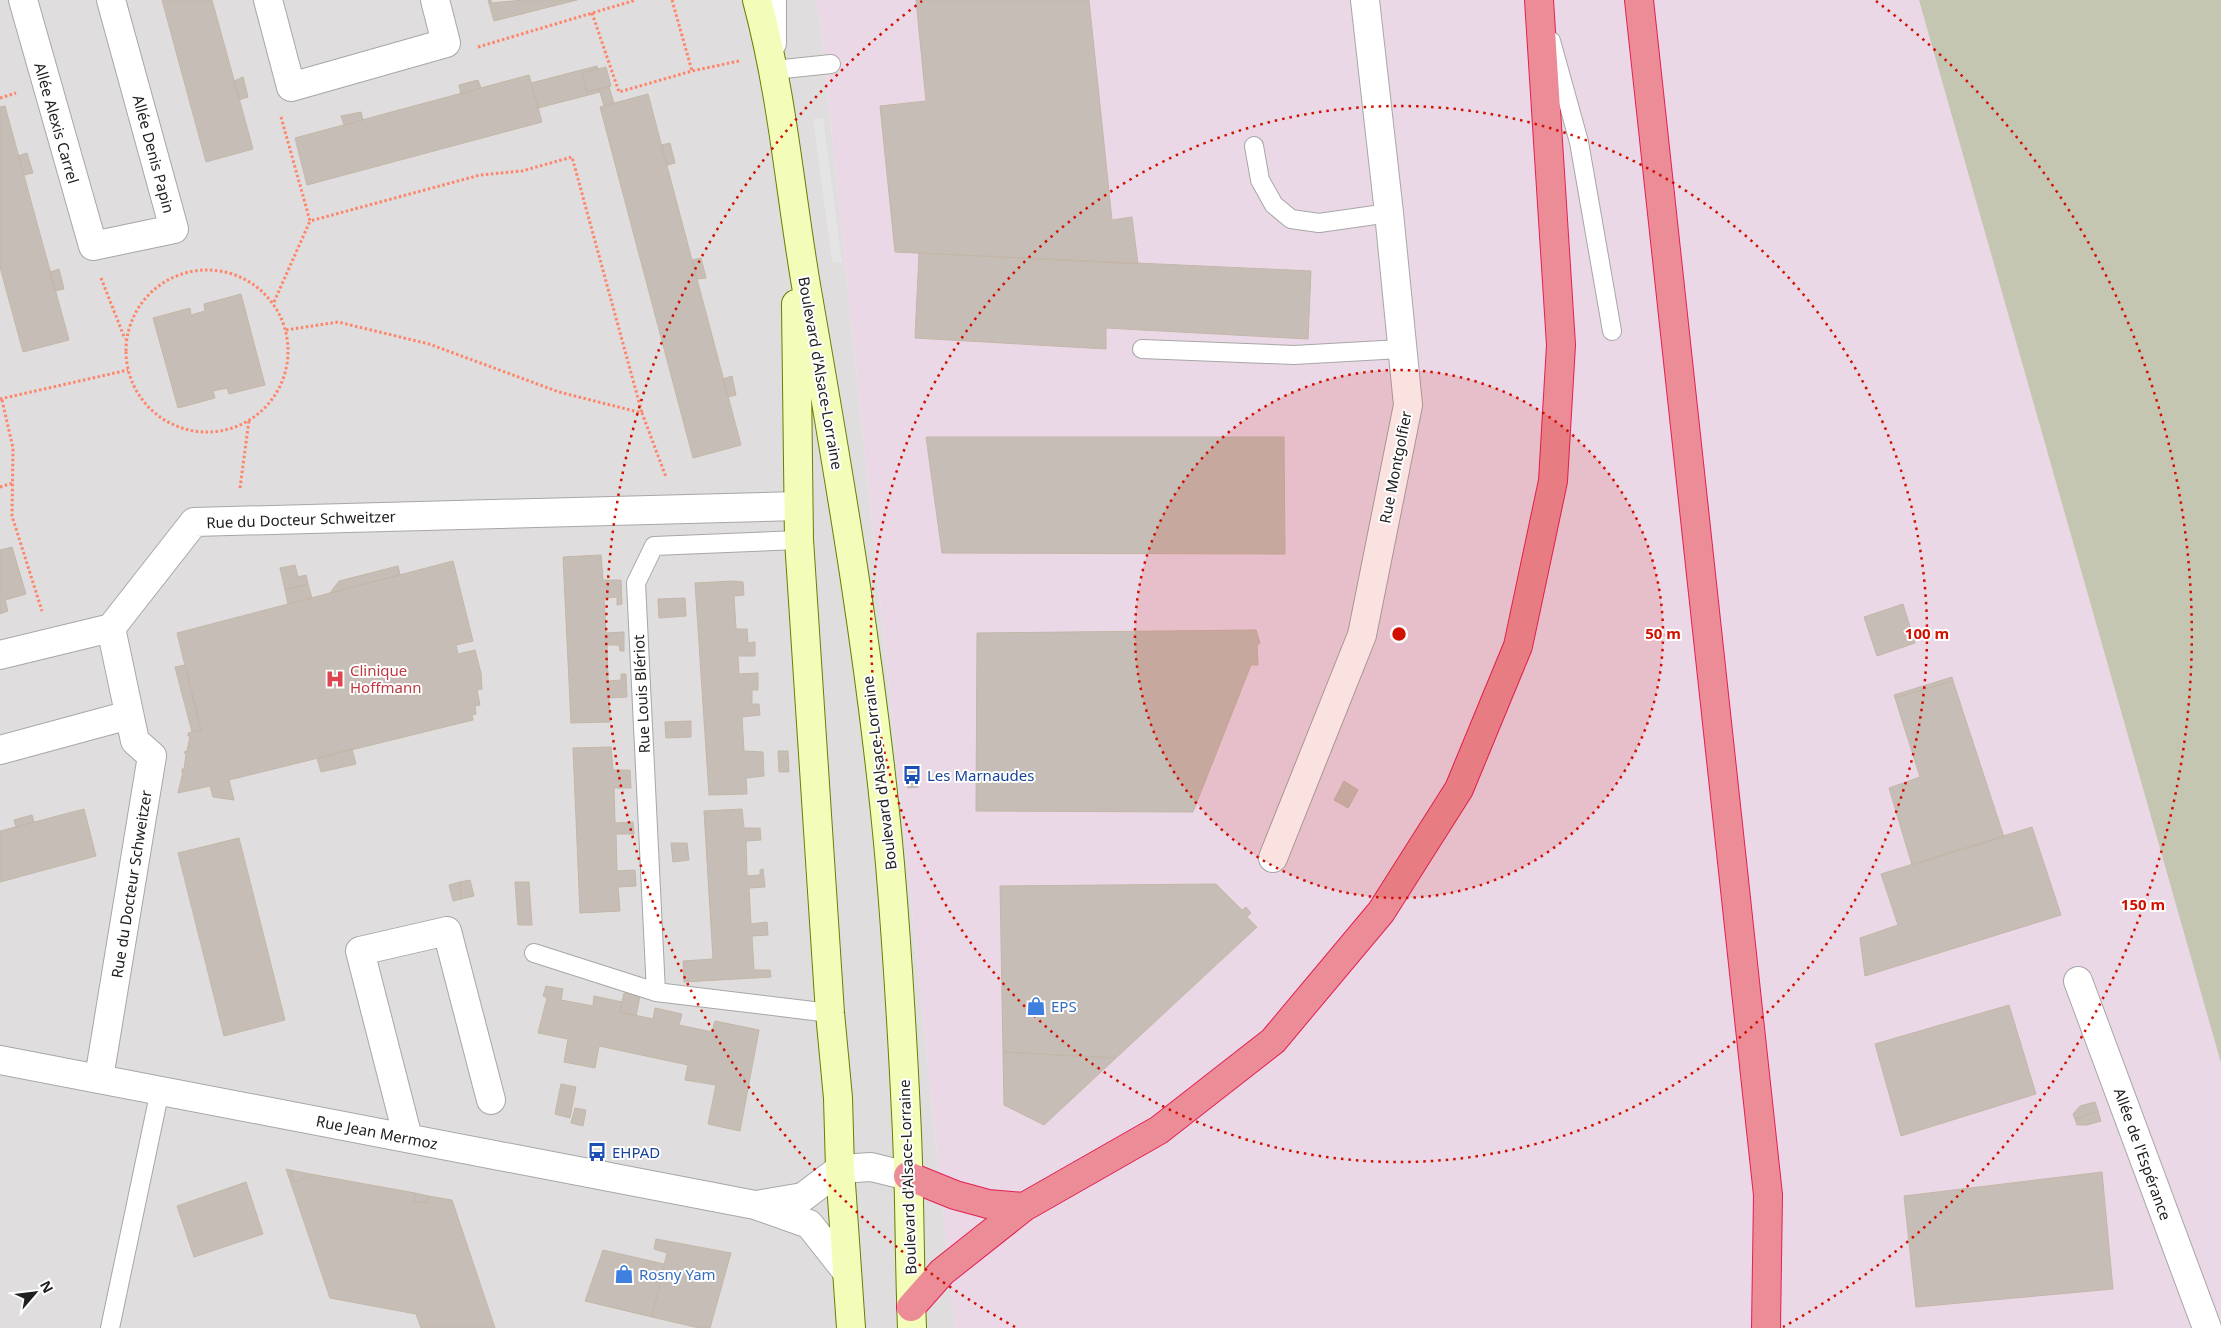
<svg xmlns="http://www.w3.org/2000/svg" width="2221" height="1328" viewBox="0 0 2221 1328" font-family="'Noto Sans',sans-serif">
  <rect width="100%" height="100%" fill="#f1efe7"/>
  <path fill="#dfdddd" d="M0 0H815L820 19 955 1328H0Z"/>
  <path fill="#ebd8e6" d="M815 0H2221V1328H955L820 19Z"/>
  <path fill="#c5c6b1" d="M1919 0H2221V1063Z"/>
  <path fill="#e4e4e4" d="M823 118 842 262H832L813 119Z"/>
  <path fill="#c6beb6" stroke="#c4b6a8" d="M162 0H212L253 149 206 162Z
    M488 0H491V3L523 0H577L494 21Z
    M916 0H1089L1112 220 1132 217 1138 264 895 252 880 106 926 101Z
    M597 66 598 69 582 73 587 92 599 89 600 92 538 108 531 83Z
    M606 67 611 86 587 92 582 73Z
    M529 75 542 122 307 185 295 138Z
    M243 77 248 97 239 100 234 81Z
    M478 80 481 88 461 94 459 85Z
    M609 87 614 103 604 106 599 89Z
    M648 94 741 445 693 458 600 107Z
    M5 106 69 340 23 352 0 267V107Z
    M361 112 363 120 344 125 341 116Z
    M670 143 675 163 667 165 661 145Z
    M27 153 33 173 24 175 18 156Z
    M919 253 1311 271 1308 339 1106 328V349L915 338Z
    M701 258 706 278 697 279 692 260Z
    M59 269 64 289 55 291 50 272Z
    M241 294 265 385 229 394 227 388 213 391 215 398 178 408 153 318 190 308 191 315 205 311 204 304Z
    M732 376 736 395 728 397 723 379Z
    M926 437H1284L1285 554 942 553Z
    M12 547 26 594 5 600 8 611 0 614V550Z
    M601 555 603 580H621L622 604 617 605V597L604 598 606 633 624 632V651H620L619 645H607L608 681 621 680V674H626L627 697 609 698 610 722 571 723 563 557Z
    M453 561 473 641 456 645 458 654 475 650 481 673 482 689 477 690 480 705 475 706 476 714 472 715 473 720 229 780 234 800 213 797 210 786 178 793 183 772 182 773V769H184L186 755 184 752 187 751 190 736H188V733L201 730 177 633Z
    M295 565 298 577 306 575 308 584 285 590 280 568Z
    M398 566 400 575 330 593 339 581Z
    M733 581 743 582 744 595 734 596 736 629H747L748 643 755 642V656H738L739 674 758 673V690H752V704H759L760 715 742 717 744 751 763 752 764 776 746 778 747 794 709 795 695 583Z
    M308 584 312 598 288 604 285 590Z
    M685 598 686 616 659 618 658 599Z
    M1903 604 1915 643 1877 656 1864 617Z
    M1256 630 1260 643 1257 645 1258 665H1251L1193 812 976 811 977 633Z
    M185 665 201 730 192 732 175 667Z
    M1952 677 1953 681 1895 698 1894 695Z
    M1953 681 2004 837 1912 865 1889 788 1920 777 1895 698Z
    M691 721V737L666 738 665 722Z
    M611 747 613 770H630L631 788H614L615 823 633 822 634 834H616L617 871 635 870 636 886 618 887 620 911 580 913 573 748Z
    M352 749 356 764 321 772 317 758Z
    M778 751H788L789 772H779Z
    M915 765 918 787 908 788 905 767Z
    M1344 781 1358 790 1348 808 1334 800Z
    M84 809 96 856 0 882V831Z
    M742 809 744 828H760L761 840 746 841 747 876 760 875V870L763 869 765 887 749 888 751 924 767 922 768 935 752 936 754 970H770L771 977 684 982 683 961 713 959 704 811Z
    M32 815 34 822 16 827 14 820Z
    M2032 827 2061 915 1865 976 1860 938 1898 925 1881 874Z
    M239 838 285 1020 224 1036 178 853Z
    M671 843H687L689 860 673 862Z
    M470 880 474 896 461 899 460 882Z
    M460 882 461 899 453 901 449 885Z
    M515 882H529L532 925H518Z
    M1216 884 1242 910 1246 907 1251 913 1247 917 1257 927 1116 1058 1003 1052 1000 886Z
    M546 986 563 989 561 1000 593 1006 594 996 622 1002 620 1012 653 1019 655 1008 682 1014 679 1025 712 1032 715 1021 759 1030 740 1131 708 1124 716 1085 685 1080 688 1065 599 1046 595 1068 564 1062 568 1039 538 1033 547 998 543 996Z
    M624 993 640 996 636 1016 620 1012Z
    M2009 1005 2036 1094 1901 1136 1875 1044Z
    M1003 1052 1116 1058 1044 1125 1004 1105Z
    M561 1084 576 1087 570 1118 555 1114Z
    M2095 1102 2098 1111 2075 1119 2073 1114 2080 1106Z
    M575 1108 586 1110 583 1126 571 1123Z
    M2098 1111 2101 1121 2087 1125H2077L2075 1119Z
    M286 1169 290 1170 294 1182 309 1177 310 1174 415 1193 414 1201 427 1203 428 1196 452 1200 495 1328H421L416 1314 330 1298Z
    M290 1170 310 1174 309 1177 294 1182Z
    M2102 1172 2113 1289 1916 1307 1904 1196Z
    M246 1182 263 1234 194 1257 177 1206Z
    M415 1193 428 1196 427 1203 414 1201Z
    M656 1239 731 1253 710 1328H699L652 1317 667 1253 654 1249Z
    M603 1250 664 1264 652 1317 585 1301Z"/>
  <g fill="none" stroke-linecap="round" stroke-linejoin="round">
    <g stroke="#a7a7a7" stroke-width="20">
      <path id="lane" d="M1551 41 1579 142 1612 331
        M774 70 831 64
        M1254 146 1260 180 1274 205 1291 219 1319 223 1389 213
        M1142 349 1294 355 1401 349
        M534 953 656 992 830 1013
        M656 992 636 583 654 546 799 540
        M110 1328 160 1090"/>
    </g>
    <g stroke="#a7a7a7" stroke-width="30">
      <path id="street" d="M23 0 93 246 174 229 111 0
        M268 0 291 87 446 43 435 0
        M772 43V0
        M0 655 111 628
        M0 750 129 715
        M1273 858 1362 635 1408 405 1389 213 1365 0
        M2078 981 2207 1328
        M0 1060 755 1205 809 1224 847 1272
        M99 1078 152 756 135 741 111 628 194 522 798 506
        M408 1138 360 951 447 931 491 1100
        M756 1205 803 1197 840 1169 871 1167 908 1176"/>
    </g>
    <g stroke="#677f00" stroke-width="30">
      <path id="secondary" d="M757 0C783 97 790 193 807 291 840 481 873 672 890 864 897 947 902 1030 906 1113 910 1184 909 1256 912 1328
        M796 304 799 540 830 1013 838 1098 840 1169 851 1328"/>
    </g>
    <g stroke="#e32054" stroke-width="30">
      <path id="highway" d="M1639 0 1768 1195 1766 1328
        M908 1176 955 1195 988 1204 1024 1207
        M911 1307 942 1272 1024 1207 1159 1130 1273 1041 1381 912 1459 789 1518 646 1553 481 1561 345 1539 0"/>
    </g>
    <path stroke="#ff856a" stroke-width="3" stroke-dasharray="2.5 2.5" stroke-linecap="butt" d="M672 0 692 71
      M592 13 619 92 692 71 739 61
      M478 47 636 0
      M0 98 16 93
      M281 117 310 221 480 175 522 171 572 157 642 413
      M126 351a81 81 0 1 1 162 0a81 81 0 1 1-162 0Z
      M101 278 125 339
      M274 302 310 221
      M286 330 338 322 429 344 559 392 642 413 666 477
      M0 399 128 370
      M2 400 13 448 12 516 42 611
      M0 487 13 483
      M240 488 249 420"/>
    <use href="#lane" stroke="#fff" stroke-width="18"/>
    <use href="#street" stroke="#fff" stroke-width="28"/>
    <use href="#secondary" stroke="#f4fcba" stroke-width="28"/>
    <use href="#highway" stroke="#eb8c96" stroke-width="28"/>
  </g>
  <circle cx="1399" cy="634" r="264" fill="#d11000" fill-opacity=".12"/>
  <g fill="none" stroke="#d11000" stroke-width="2.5" stroke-dasharray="2.5 5">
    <circle cx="1399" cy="634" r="264"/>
    <circle cx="1399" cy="634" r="528"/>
    <path d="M1015 1327A792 792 0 0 1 922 1M1876 1A792 792 0 0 1 1783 1327"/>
  </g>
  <defs>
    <g id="hospital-bare" transform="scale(1.5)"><path d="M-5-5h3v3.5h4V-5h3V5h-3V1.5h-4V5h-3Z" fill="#e0444e" stroke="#fff" stroke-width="2.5" paint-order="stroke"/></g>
    <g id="bus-bare" transform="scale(1.5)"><path d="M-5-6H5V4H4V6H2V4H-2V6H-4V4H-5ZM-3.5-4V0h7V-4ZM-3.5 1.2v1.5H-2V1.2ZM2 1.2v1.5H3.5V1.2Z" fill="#1a4fb4" stroke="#fff" stroke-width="2.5" paint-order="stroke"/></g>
    <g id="shop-bare" transform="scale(1.5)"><path d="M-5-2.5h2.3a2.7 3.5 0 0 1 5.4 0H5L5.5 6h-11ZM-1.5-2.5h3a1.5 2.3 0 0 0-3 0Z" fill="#3f7fe0" stroke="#fff" stroke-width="2.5" paint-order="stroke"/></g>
  </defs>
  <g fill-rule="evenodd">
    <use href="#hospital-bare" x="335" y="679"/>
    <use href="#bus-bare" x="912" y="775"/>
    <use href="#shop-bare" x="1036" y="1006"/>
    <use href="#bus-bare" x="597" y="1152"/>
    <use href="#shop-bare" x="624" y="1274"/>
  </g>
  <g text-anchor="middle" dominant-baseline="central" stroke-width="4" stroke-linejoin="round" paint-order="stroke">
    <g font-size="15" fill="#202020" stroke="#fff">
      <text transform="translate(57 123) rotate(74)">Allée Alexis Carrel</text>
      <text transform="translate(154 154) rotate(75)">Allée Denis Papin</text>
      <text transform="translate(821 373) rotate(80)">Boulevard d'Alsace-Lorraine</text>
      <text transform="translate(1395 467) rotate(-79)">Rue Montgolfier</text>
      <text transform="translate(301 519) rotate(-2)">Rue du Docteur Schweitzer</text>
      <text transform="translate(641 694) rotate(-93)">Rue Louis Blériot</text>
      <text transform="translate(879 773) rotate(-97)">Boulevard d'Alsace-Lorraine</text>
      <text transform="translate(131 884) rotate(-81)">Rue du Docteur Schweitzer</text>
      <text transform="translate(377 1132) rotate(11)">Rue Jean Mermoz</text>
      <text transform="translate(2143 1154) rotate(70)">Allée de l'Espérance</text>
      <text transform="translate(907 1177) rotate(-92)">Boulevard d'Alsace-Lorraine</text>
    </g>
    <g font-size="15" fill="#be3a42" stroke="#fff" text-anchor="start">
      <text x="350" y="670">Clinique<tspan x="350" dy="17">Hoffmann</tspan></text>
    </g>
    <g font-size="15" fill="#164399" stroke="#fff" text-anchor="start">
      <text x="927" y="775">Les Marnaudes</text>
      <text x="612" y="1152">EHPAD</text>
    </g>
    <g font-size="15" fill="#366cbe" stroke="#fff" text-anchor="start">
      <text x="1051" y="1006">EPS</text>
      <text x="639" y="1274">Rosny Yam</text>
    </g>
  </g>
  <circle cx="1399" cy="634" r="8" fill="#d11000" stroke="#fff" stroke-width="2.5"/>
  <g font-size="15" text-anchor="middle" font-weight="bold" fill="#d11000" stroke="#fff" stroke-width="4" stroke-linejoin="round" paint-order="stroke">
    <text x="1663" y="639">50 m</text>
    <text x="1927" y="639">100 m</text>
    <text x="2143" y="910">150 m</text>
  </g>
  <g transform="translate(35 1293) rotate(62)" stroke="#ffffff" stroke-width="4" paint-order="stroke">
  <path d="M0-4L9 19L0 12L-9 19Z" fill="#202020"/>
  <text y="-8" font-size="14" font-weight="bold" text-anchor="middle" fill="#202020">N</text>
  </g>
</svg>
